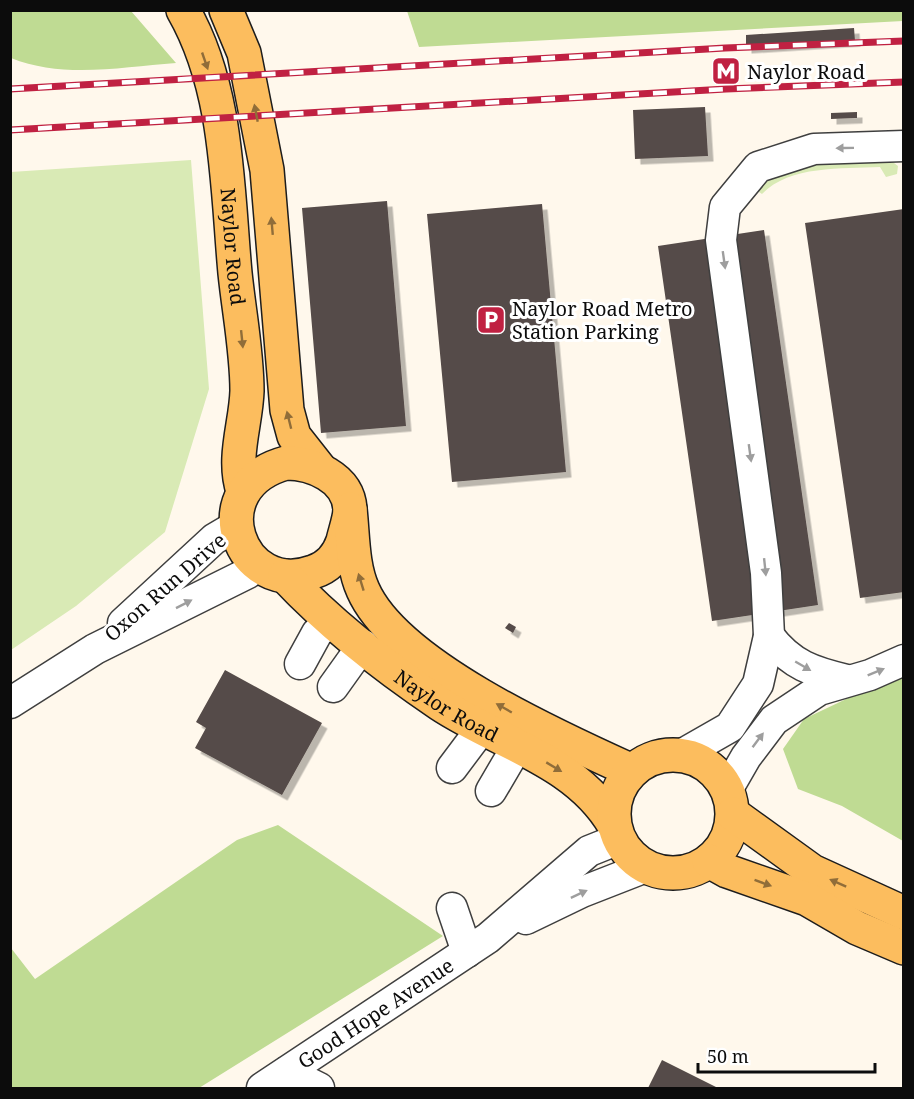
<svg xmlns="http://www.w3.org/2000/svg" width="914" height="1099" viewBox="0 0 914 1099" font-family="'Noto Serif',serif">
  <defs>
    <filter id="shadow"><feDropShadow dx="5.5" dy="5.5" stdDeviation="0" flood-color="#0004"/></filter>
  </defs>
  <rect width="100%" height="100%" fill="#fff8ec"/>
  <path fill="#d9eab5" d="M191 160 209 389 165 532 76 606 11 650V172Z
    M890 160 898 166 897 174 886 177 880 167C842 169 790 165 762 194L756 190 771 175 789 165Z"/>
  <path fill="#bfdb93" d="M903 10V21L419 47 407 11Z
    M10 11H131L176 63C121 67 63 79 11 58Z
    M903 672V841L842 806 798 789 783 749 804 719Z
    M278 825 443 936 199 1088H11V948L35 979 237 840Z"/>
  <path fill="#554b48" filter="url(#shadow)" d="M854 28 855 41 746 48V35Z
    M705 107 708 156 635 159 633 110Z
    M857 112V118L831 119V113Z
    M387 201 406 426 321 433 302 208Z
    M542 204 566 472 452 482 427 214Z
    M904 209V592L860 598 805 223Z
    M764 230 818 605 712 621 658 246Z
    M509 623 516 627 513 633 505 628Z
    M225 670 322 723 282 795 195 748 206 728 196 722Z
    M662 1060 718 1088H648Z"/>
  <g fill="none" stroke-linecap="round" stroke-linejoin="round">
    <g stroke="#3f3f3f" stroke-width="33">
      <g id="minor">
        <path d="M123 623 214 539 236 526"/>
        <path d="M769 636C791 665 813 672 847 680"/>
        <path d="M300 664 317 633 329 622"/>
        <path d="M333 687 363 645"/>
        <path d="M10 703 95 649 248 573 256 563"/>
        <path d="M681 755 730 727 758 684 769 636 766 573 721 240 725 207 758 167 814 149 904 146"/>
        <path d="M452 768 482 728"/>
        <path d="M727 790 746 757 774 720 819 690 870 675 904 660"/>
        <path d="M491 791 518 745"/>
        <path d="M452 908 467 952"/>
        <path d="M526 919 582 892 646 867"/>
        <path d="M287 1072 319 1088"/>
        <path id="s1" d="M262 1088 488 938 589 851 619 839"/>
      </g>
    </g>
    <g stroke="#1d1d1d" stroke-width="36">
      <g id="major">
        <path id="s2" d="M183 10C228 88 227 186 235 273 239 312 247 352 247 391 246 424 232 458 243 491"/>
        <path d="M226 10 244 53 267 170 287 410 294 436 320 469"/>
        <path d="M286 463C312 463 348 477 350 509 350 518 345 532 343 541 338 556 329 567 313 572 240 599 198 487 286 463Z"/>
        <path d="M350 509C353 535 352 566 363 590 396 665 559 738 632 771"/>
        <path id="s3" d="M285 576C331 625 385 667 440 704 499 743 577 761 614 825"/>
        <circle cx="673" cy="814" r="59"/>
        <path d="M733 814 812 871 904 913"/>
        <path d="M709 861 727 871 807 899 857 928 904 948"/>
      </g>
    </g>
    <use href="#minor" stroke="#fff" stroke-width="30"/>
    <use href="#major" stroke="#fcbd5e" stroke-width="33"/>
    <g stroke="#c02142" stroke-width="7">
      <path id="rail" d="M10 89 725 48 904 41
        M10 130 726 89 904 82"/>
    </g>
    <use href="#rail" stroke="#fff" stroke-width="4.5" stroke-dasharray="14" stroke-linecap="butt"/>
  </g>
  <defs><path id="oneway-solid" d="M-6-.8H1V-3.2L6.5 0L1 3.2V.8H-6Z" transform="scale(1.5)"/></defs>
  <g fill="#906d39">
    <use href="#oneway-solid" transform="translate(205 61) rotate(71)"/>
    <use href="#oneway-solid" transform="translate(256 113) rotate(-101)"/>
    <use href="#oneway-solid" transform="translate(272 226) rotate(-95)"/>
    <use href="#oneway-solid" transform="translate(242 339) rotate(84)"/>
    <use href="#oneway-solid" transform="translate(289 420) rotate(-104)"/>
    <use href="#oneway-solid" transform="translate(361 582) rotate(-107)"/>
    <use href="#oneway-solid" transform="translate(504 708) rotate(-150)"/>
    <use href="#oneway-solid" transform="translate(554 767) rotate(31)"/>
    <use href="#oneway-solid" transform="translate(763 883) rotate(20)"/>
    <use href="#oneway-solid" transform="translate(838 883) rotate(-156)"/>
  </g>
  <g fill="#9e9e9e">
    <use href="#oneway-solid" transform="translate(845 148) rotate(179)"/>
    <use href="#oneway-solid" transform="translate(724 260) rotate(82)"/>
    <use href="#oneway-solid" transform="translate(750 453) rotate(82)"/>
    <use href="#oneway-solid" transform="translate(765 567) rotate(84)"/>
    <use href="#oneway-solid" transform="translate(184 604) rotate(-27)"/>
    <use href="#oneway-solid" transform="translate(803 666) rotate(30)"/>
    <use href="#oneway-solid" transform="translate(876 672) rotate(-22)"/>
    <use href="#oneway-solid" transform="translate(758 740) rotate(-53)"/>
    <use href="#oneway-solid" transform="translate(579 894) rotate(-25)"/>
  </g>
  <defs>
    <g id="metro-square" transform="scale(1.5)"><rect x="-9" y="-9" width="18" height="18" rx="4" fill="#c02142" stroke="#fff"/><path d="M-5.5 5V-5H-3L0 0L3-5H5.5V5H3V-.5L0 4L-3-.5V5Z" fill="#fff"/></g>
    <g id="parking-square" transform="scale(1.5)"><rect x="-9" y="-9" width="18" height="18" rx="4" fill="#c02142" stroke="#fff"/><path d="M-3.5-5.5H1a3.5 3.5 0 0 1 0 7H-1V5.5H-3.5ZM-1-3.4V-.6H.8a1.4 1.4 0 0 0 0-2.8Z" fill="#fff"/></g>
  </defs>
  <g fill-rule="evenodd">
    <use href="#metro-square" x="726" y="71"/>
    <use href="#parking-square" x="491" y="320"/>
  </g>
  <g text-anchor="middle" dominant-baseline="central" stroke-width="6" stroke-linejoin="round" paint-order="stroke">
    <g font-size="20" fill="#0c0c0c" stroke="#fff" text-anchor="start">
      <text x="747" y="71">Naylor Road</text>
      <text x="512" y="308">Naylor Road Metro<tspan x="512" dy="23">Station Parking</tspan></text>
    </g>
    <g font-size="20" fill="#0c0c0c" stroke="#fff">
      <text stroke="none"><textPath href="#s2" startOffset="244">Naylor Road</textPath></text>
      <text transform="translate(165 587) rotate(-41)">Oxon Run Drive</text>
      <text stroke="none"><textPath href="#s3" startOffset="208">Naylor Road</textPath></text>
      <text stroke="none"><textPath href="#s1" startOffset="136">Good Hope Avenue</textPath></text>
    </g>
  </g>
  <rect width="914" height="1099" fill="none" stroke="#0c0c0c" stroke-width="24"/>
  <path d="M698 1063v9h177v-9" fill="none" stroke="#0c0c0c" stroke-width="3"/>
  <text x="707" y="1063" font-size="18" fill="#0c0c0c" stroke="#ffffff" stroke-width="4.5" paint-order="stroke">50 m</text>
</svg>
